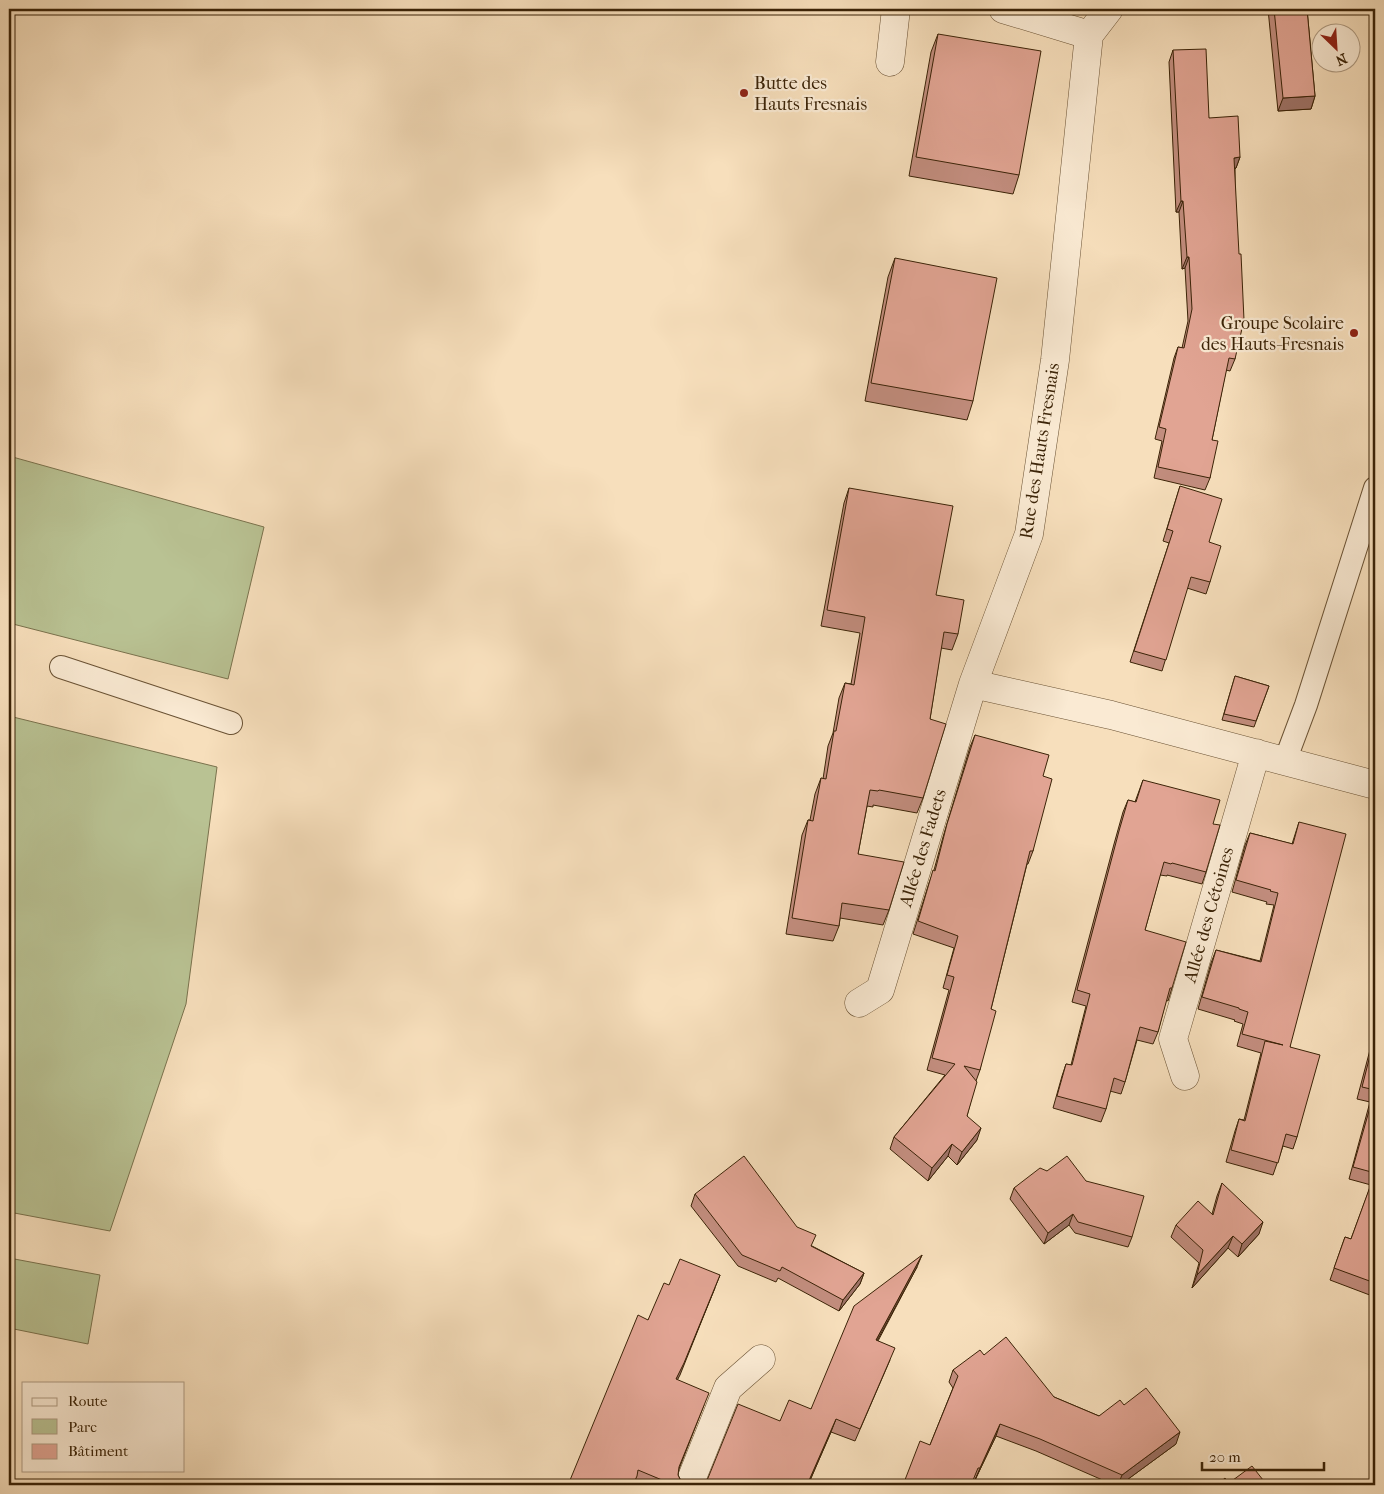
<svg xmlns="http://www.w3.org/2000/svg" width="1384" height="1494" viewBox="0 0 1384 1494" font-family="'IM FELL French Canon',serif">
  <rect width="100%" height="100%" fill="#f7dfbc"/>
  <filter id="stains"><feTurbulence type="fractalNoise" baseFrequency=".004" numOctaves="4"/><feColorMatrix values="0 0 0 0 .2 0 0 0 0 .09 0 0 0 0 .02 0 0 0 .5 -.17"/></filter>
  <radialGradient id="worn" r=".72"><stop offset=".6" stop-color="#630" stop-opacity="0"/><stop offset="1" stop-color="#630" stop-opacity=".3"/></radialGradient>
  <path fill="#b9c293" stroke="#7a724d" d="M9 456 264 527 228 679 9 623Z
    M9 716 217 767 186 1004 110 1231 9 1212Z
    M9 1258 100 1275 88 1344 9 1328Z"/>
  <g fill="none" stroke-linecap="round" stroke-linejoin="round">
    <g stroke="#6a5234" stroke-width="24">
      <path id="service" d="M61 667 231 723
        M1285 761 1306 705 1375 488"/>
    </g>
    <g stroke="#6a5234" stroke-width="29">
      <path id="minor" d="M1003 9 1089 35
        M890 62 896 9
        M973 684 1111 715 1375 785
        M859 1003 880 990 973 684 1029 534 1055 360 1089 35 1109 9
        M1185 1076 1173 1039 1256 753
        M689 1485 728 1388 761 1359"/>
    </g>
    <use href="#service" stroke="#faead3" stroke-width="22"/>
    <use href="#minor" stroke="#faead3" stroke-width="28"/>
  </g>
  <path fill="#c28d7e" stroke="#3b2307" d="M1268 9H1307L1315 96 1311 109 1278 111Z
    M938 34 1019 175 1013 194 909 176 931 52Z
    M1173 50 1209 118 1240 157 1236 168 1235 169V359L1230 371 1226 370 1212 440 1210 478 1205 490 1154 478 1162 441 1155 439 1174 358 1178 347 1182 348 1188 321 1185 268 1182 269 1179 212H1176L1169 62Z
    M895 258 973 401 967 420 865 401 888 277Z
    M1180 486 1209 542 1210 582 1206 594 1187 588 1162 671 1130 662 1169 543 1163 541Z
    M849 488 936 595 958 634 952 650 941 648 930 719 923 798 917 813 873 805V807L867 806 858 854 889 910 883 925 840 918 839 926 833 941 786 934 802 835 808 820H810L815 794 821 778 823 779 828 746 833 733 839 698 845 683 851 684 860 633 821 626 844 503Z
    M1235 676 1269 686 1254 727 1222 720Z
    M975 735 1043 776 1033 851 1028 864H1027L991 1009 980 1070 976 1081 967 1116 977 1140 957 1165 948 1156 928 1181 890 1149 894 1137 945 1075 927 1070 949 990 943 988 954 948 913 934 929 883 934 870 943 837 970 747Z
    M1143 780 1213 824 1206 872 1202 884 1167 875V876L1160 875 1145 930 1172 988 1168 1001 1166 1000 1158 1032 1153 1044 1137 1040 1125 1082 1121 1094 1110 1091 1106 1109 1101 1122 1053 1108 1062 1076 1066 1064 1071 1065 1086 1006 1072 1002 1114 844 1123 812 1128 800 1135 802Z
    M1299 822 1290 1047 1297 1137 1293 1149 1283 1146 1273 1175 1226 1162 1235 1131 1239 1119 1244 1120 1261 1053 1237 1046 1243 1024 1234 1021 1235 1020 1198 1009 1211 963 1216 950 1260 961 1274 905 1266 904 1267 902 1232 892 1245 845 1250 833 1292 844Z
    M1375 1031V1297L1330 1280 1345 1237 1351 1239 1371 1185 1349 1179 1370 1102 1357 1099Z
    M1047 1171 1086 1181 1132 1237 1128 1247 1075 1233 1069 1225 1044 1244 1010 1199 1014 1188Z
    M1222 1183 1259 1234 1238 1257 1228 1248 1192 1288 1199 1263 1171 1237 1176 1225 1212 1214 1217 1196Z
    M695 1194 812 1246 864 1273 860 1284 839 1311 778 1278 776 1282 738 1266 691 1206Z
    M917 1267 878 1341 890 1360 855 1441 831 1432 808 1485H702L780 1421 811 1409Z
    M669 1285 715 1288 677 1380 704 1405 679 1469 678 1475 682 1483 685 1485H641L635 1483 648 1320Z
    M984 1355 1054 1397 1099 1416 1124 1405 1176 1444 1120 1485H1114L1036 1451 996 1436 975 1480H974L930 1445 953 1388 949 1382 953 1370Z"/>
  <path fill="#9e7367" stroke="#3b2307" d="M1315 96 1311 109 1278 111 1283 98Z
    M1240 157 1236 168 1230 169 1234 158Z
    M1181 201H1183L1179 212H1176Z
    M1187 257H1189L1185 268 1182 269Z
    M981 1128 977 1140 957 1165 962 1152Z
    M952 1144 948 1156 928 1181 932 1168Z
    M1073 1214 1069 1225 1044 1244 1048 1233Z
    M1263 1222 1259 1234 1238 1257 1242 1244Z
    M1233 1236 1228 1248 1192 1288 1197 1275Z
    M922 1255 917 1267 871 1352 876 1340Z
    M864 1273 860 1284 839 1311 843 1300Z
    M720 1275 680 1375 671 1392 676 1379Z
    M836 1419 831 1432 808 1485H807Z
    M1000 1424 996 1436 975 1480 980 1468Z
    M1180 1432 1176 1444 1120 1485H1118L1122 1475Z"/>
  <path fill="#e1a493" stroke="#3b2307" d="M1274 9H1307L1315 96 1283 98Z
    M938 34 1041 51 1019 175 916 157Z
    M1206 49 1209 118 1238 116 1240 157 1234 158 1239 254H1241L1244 320 1235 359 1229 358 1212 440 1218 441 1210 478 1158 467 1166 429 1159 427 1178 347 1184 348 1192 309 1189 257H1187L1183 201H1181L1173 50Z
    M895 258 997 278 973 401 871 383Z
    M1180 486 1222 499 1209 542 1221 546 1210 582 1191 577 1166 660 1134 651 1173 531 1167 529Z
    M849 488 953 506 936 595 964 600 958 634 944 632 930 719 946 724 923 798 879 790 878 791 870 790 858 854 904 862 889 910 842 903 839 926 792 918 808 820 813 821 821 778 826 779 834 731H836L845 683 854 685 865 617 827 610Z
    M1235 676 1269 686 1256 721 1224 714Z
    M975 735 1049 755 1043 776 1052 779 1033 851H1030L991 1009 996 1011 980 1070 964 1066 977 1082 967 1116 981 1128 962 1152 952 1144 932 1168 894 1137 955 1064 932 1058 954 977 947 975 958 936 918 921 933 870 935 871 947 824Z
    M1143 780 1220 800 1213 824 1220 825 1206 872 1172 863 1171 864 1164 862 1145 930 1186 942 1172 988H1170L1158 1032 1140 1027 1125 1082 1114 1078 1106 1109 1057 1096 1066 1064 1072 1065 1090 994 1077 990 1119 831 1128 800 1136 802Z
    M1299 822 1346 834 1290 1047 1320 1055 1297 1137 1286 1134 1278 1163 1231 1150 1239 1119 1245 1121 1265 1041 1283 1045 1242 1034 1248 1012 1239 1009V1008L1202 997 1216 950 1261 962 1278 893 1270 891 1271 890 1236 880 1250 833 1293 844Z
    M1375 1036V1283L1334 1268 1345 1237 1351 1239 1375 1173 1353 1167 1375 1090 1362 1087Z
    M744 1156 797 1227 816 1235 811 1246 864 1273 843 1300 782 1267 780 1271 742 1255 695 1194Z
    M1067 1156 1086 1181 1144 1196 1132 1237 1078 1222 1073 1214 1048 1233 1014 1188 1040 1168 1047 1171Z
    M1222 1183 1263 1222 1242 1244 1233 1236 1197 1275 1203 1250 1176 1225 1198 1201 1213 1215Z
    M922 1255 876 1340 895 1348 860 1429 836 1419 807 1485H702H704L708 1478 738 1404 780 1421 789 1400 811 1409 854 1306Z
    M680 1259 720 1275 684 1363 676 1379 709 1393 679 1467 678 1475 682 1483 685 1485H674L638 1470 637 1476 633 1485H568L638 1315 648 1320 664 1283 669 1285Z
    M1006 1337 1054 1397 1099 1416 1120 1400 1124 1405 1146 1388 1180 1432 1122 1475 1040 1439 1000 1424 980 1468H978L971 1485H903L920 1441 930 1445 958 1376 953 1370 980 1350 984 1355Z
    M1252 1466 1267 1485H1217L1225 1478 1229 1483Z"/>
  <g fill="#8f2418" stroke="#faead3" stroke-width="2">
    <circle cx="744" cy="93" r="5"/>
    <circle cx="1354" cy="333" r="5"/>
  </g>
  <g text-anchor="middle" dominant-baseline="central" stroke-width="4.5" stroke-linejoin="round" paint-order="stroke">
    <g font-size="18" fill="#3b2307" stroke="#faead3" text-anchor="start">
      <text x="754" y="83">Butte des<tspan x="754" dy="21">Hauts Fresnais</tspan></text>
      <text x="1344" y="323" text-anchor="end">Groupe Scolaire<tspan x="1344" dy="21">des Hauts-Fresnais</tspan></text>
    </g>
    <g font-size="18" fill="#3b2307" stroke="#faead3">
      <text transform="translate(1040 451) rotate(-81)">Rue des Hauts Fresnais</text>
      <text transform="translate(923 848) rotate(-73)">Allée des Fadets</text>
      <text transform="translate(1209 915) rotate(-74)">Allée des Cétoines</text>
    </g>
  </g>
  <rect width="1384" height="1494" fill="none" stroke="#f7dfbc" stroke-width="30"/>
  <rect x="10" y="10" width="1364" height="1474" fill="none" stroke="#3b2307" stroke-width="2.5"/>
  <rect x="15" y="15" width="1354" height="1464" fill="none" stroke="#3b2307"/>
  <rect x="22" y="1382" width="162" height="90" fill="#faead3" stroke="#ae9a81"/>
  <rect x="32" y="1398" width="25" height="8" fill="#faead3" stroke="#ae9a81"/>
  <text x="68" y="1406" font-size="15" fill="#3b2307">Route</text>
  <rect x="32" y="1419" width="25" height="15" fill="#b9c293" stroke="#ae9a81"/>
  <text x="68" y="1432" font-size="15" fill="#3b2307">Parc</text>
  <rect x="32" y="1444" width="25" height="15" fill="#e1a493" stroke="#ae9a81"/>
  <text x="68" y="1456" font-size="15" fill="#3b2307">Bâtiment</text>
  <g transform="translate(1336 48) rotate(155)"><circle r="24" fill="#faead3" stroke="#ae9a81"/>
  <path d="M0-4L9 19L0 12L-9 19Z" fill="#8f2418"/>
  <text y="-8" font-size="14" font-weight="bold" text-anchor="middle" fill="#3b2307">N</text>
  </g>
  <path d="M1202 1462v8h122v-8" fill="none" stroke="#3b2307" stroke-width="2.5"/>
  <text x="1209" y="1462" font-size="15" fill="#3b2307" stroke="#faead3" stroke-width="4" paint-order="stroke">20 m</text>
  <rect width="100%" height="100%" filter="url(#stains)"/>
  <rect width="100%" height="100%" fill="url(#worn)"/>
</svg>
